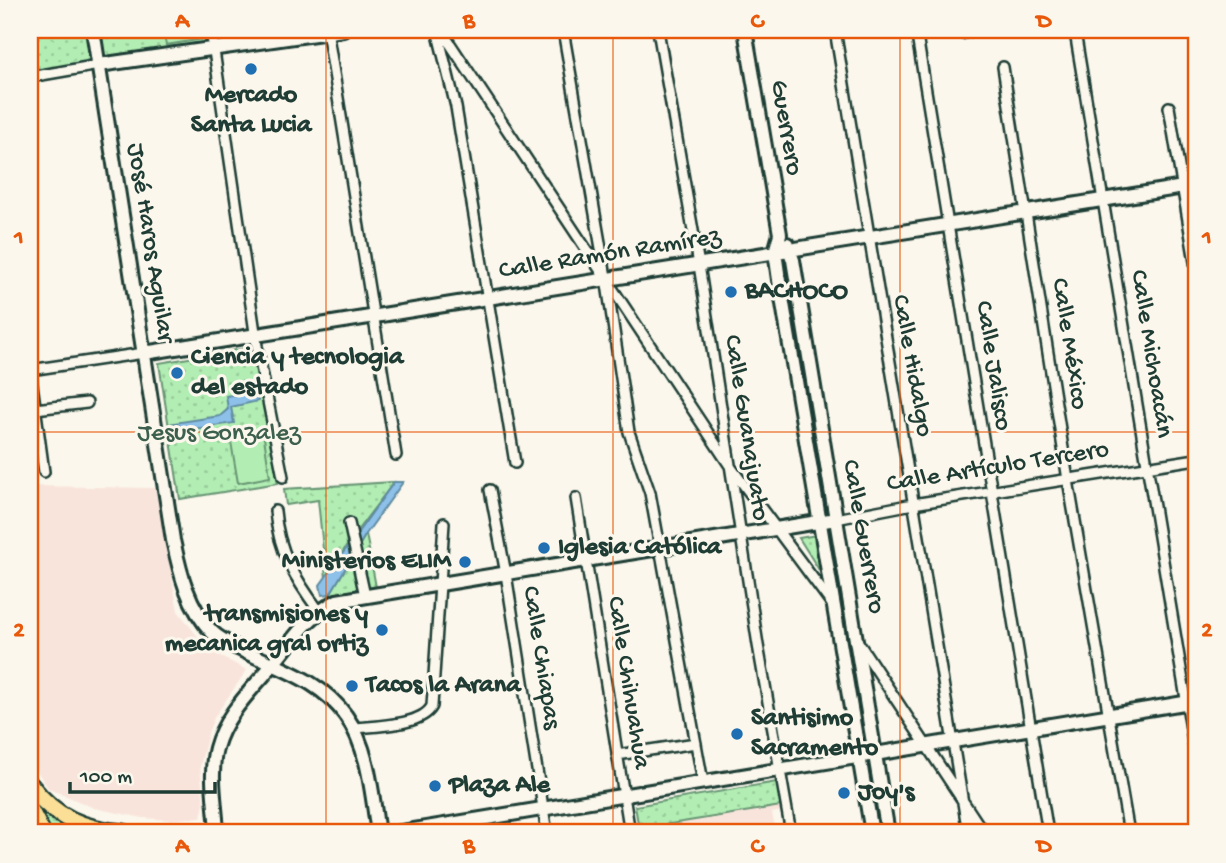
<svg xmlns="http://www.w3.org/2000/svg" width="1226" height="863" viewBox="0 0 1226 863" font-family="'Gochi Hand',sans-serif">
  <defs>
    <pattern id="grass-dots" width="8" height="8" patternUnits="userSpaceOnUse" patternTransform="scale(1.75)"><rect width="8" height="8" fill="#b2eeb3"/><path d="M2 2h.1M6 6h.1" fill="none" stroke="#99cd9b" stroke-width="1.8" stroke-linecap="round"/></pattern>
  </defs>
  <rect width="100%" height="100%" fill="#fbf7ec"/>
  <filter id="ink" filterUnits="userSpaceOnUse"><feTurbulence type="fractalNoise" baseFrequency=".0143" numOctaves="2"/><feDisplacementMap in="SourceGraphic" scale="14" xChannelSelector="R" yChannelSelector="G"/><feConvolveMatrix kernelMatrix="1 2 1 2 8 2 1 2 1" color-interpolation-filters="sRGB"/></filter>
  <g filter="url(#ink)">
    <path fill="#f9e4db" d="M30 486 156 488 178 611 208 650 247 670 215 716 209 730 200 766 204 804 201 817 170 820 143 818 94 808 48 788 30 760Z
      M777 782 782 811 772 813 776 833H640L635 806Z"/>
    <path fill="url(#grass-dots)" stroke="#689674" stroke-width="2" d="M30 30H207L209 44 30 72Z
      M254 347 278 483 180 499 159 363Z
      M394 482 353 536 326 578 318 500 286 505 284 489Z
      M366 534 376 587 330 594Z
      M817 535 824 578 799 538Z
      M777 782 781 806 639 829 635 806Z
      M30 796C44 815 59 826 81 833H48Z"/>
    <path fill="#b2eeb3" stroke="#689674" stroke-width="2" d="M163 30H201L203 39 166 45Z
      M263 431 270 477 238 483 230 436Z"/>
    <path fill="#8dc1ea" stroke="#618ca1" stroke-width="2" d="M944 30H994L963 40Z
      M257 391 258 401 231 407 234 423 187 430 174 423 220 416 228 409 226 396Z
      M394 482H403L366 534 330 594 322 595 320 585Z"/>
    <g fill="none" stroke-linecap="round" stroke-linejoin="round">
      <g stroke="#1f3d34" stroke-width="14">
        <path id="street" d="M211 30 257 346 283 477
          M327 30 396 455
          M437 30 456 107 515 463
          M441 30 732 469 832 604
          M563 30 606 277 629 432 650 493 703 782
          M658 30 699 265 758 645 791 833
          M835 30 968 833
          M916 30 1048 833
          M1076 38 1196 759
          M1003 67 1068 480 1129 833
          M30 77 99 65
          M1169 107 1196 268
          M30 369 44 472
          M30 370 144 353
          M35 409 87 403
          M490 490 506 574 547 833
          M576 498 630 833
          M275 511C278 551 296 580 319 611
          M836 519 913 504 1196 459
          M349 523 365 596
          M858 642 984 833
          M354 728C375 726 422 726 432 706L444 523
          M617 755 696 743"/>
      </g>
      <g stroke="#1f3d34" stroke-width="18">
        <path id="secondary" d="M93 30 173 540C180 573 188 607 212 632 221 641 233 645 244 651 281 669 322 681 346 716 369 748 372 795 378 833
          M745 30 780 234 775 252 779 280 872 833
          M99 65 343 30
          M787 244 793 260 888 833
          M144 353 1196 185
          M217 833C216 806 209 775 216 748 225 714 252 690 273 664 295 638 305 618 337 601L836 519
          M396 833 1196 701"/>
      </g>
      <g stroke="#1f3d34" stroke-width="21">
        <path id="highway" d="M30 785C55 818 83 830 124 833
          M30 810 42 833"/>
      </g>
      <use href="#street" stroke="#fbf7ec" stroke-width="9"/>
      <use href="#secondary" stroke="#fbf7ec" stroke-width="12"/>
      <use href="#highway" stroke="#fbdf96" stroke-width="16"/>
    </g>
  </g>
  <path fill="none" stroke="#e8590c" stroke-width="2" stroke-opacity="0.55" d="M326 30V833M613 30V833M900 30V833M30 432H1196"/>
  <g fill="#1f6fb2" stroke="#fbf7ec" stroke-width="2.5">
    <circle cx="251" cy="69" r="7"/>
    <circle cx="731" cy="292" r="7"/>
    <circle cx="177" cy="373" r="7"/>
    <circle cx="544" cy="548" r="7"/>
    <circle cx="465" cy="562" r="7"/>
    <circle cx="382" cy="630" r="7"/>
    <circle cx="352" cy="686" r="7"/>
    <circle cx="737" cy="734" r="7"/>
    <circle cx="435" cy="786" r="7"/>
    <circle cx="844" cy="793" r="7"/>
  </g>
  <g text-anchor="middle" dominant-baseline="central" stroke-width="6" stroke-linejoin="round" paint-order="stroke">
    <g font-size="26" font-weight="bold" fill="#1f3d34" stroke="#fbf7ec" text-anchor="start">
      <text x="251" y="96" text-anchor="middle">Mercado<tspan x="251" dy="30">Santa Lucia</tspan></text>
      <text x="745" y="292">BACHOCO</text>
      <text x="191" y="358">Ciencia y tecnologia<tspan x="191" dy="30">del estado</tspan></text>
      <text x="558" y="548">Iglesia Católica</text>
      <text x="451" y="562" text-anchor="end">Ministerios ELIM</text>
      <text x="368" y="615" text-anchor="end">transmisiones y<tspan x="368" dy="30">mecanica gral ortiz</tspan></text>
      <text x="366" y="686">Tacos la Arana</text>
      <text x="751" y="719">Santisimo<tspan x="751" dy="30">Sacramento</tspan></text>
      <text x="449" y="786">Plaza Ale</text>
      <text x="858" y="793">Joy's</text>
    </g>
    <g font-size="26" fill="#1f3d34" stroke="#fbf7ec">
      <text transform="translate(785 128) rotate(80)">Guerrero</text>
      <text transform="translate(149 243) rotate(81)">José Haros Aguilar</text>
      <text transform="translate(610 255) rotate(-9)">Calle Ramón Ramírez</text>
      <text transform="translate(1068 344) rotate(81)">Calle México</text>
      <text transform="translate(1150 354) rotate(81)">Calle Michoacán</text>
      <text transform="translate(911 366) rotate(80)">Calle Hidalgo</text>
      <text transform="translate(992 366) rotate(81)">Calle Jalisco</text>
      <text transform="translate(745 428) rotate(81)">Calle Guanajuato</text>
      <text transform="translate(998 468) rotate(-9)">Calle Artículo Tercero</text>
      <text transform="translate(862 537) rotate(80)">Calle Guerrero</text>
      <text transform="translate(540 658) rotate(81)">Calle Chiapas</text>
      <text transform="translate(627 683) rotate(81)">Calle Chihuahua</text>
    </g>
    <g font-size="26" fill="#3c604d" stroke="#fbf7ec">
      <text x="219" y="434">Jesus Gonzalez</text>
    </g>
  </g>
  <rect width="1226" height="863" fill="none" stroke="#fbf7ec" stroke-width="77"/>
  <path d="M70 782v10h145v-10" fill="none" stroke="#1f3d34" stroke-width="3.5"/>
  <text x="80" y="782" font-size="21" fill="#1f3d34" stroke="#fbf7ec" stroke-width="5" paint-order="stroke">100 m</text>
  <rect x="38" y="38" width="1150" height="786" fill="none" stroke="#e8590c" stroke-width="2.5"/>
  <g font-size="23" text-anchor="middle" font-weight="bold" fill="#e8590c">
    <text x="182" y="27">A</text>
    <text x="469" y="27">B</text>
    <text x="757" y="27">C</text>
    <text x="1044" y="27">D</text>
    <text x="19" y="243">1</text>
    <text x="1207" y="243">1</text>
    <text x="19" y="636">2</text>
    <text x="1207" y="636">2</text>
    <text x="182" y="852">A</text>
    <text x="469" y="852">B</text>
    <text x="757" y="852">C</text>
    <text x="1044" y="852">D</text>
  </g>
</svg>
